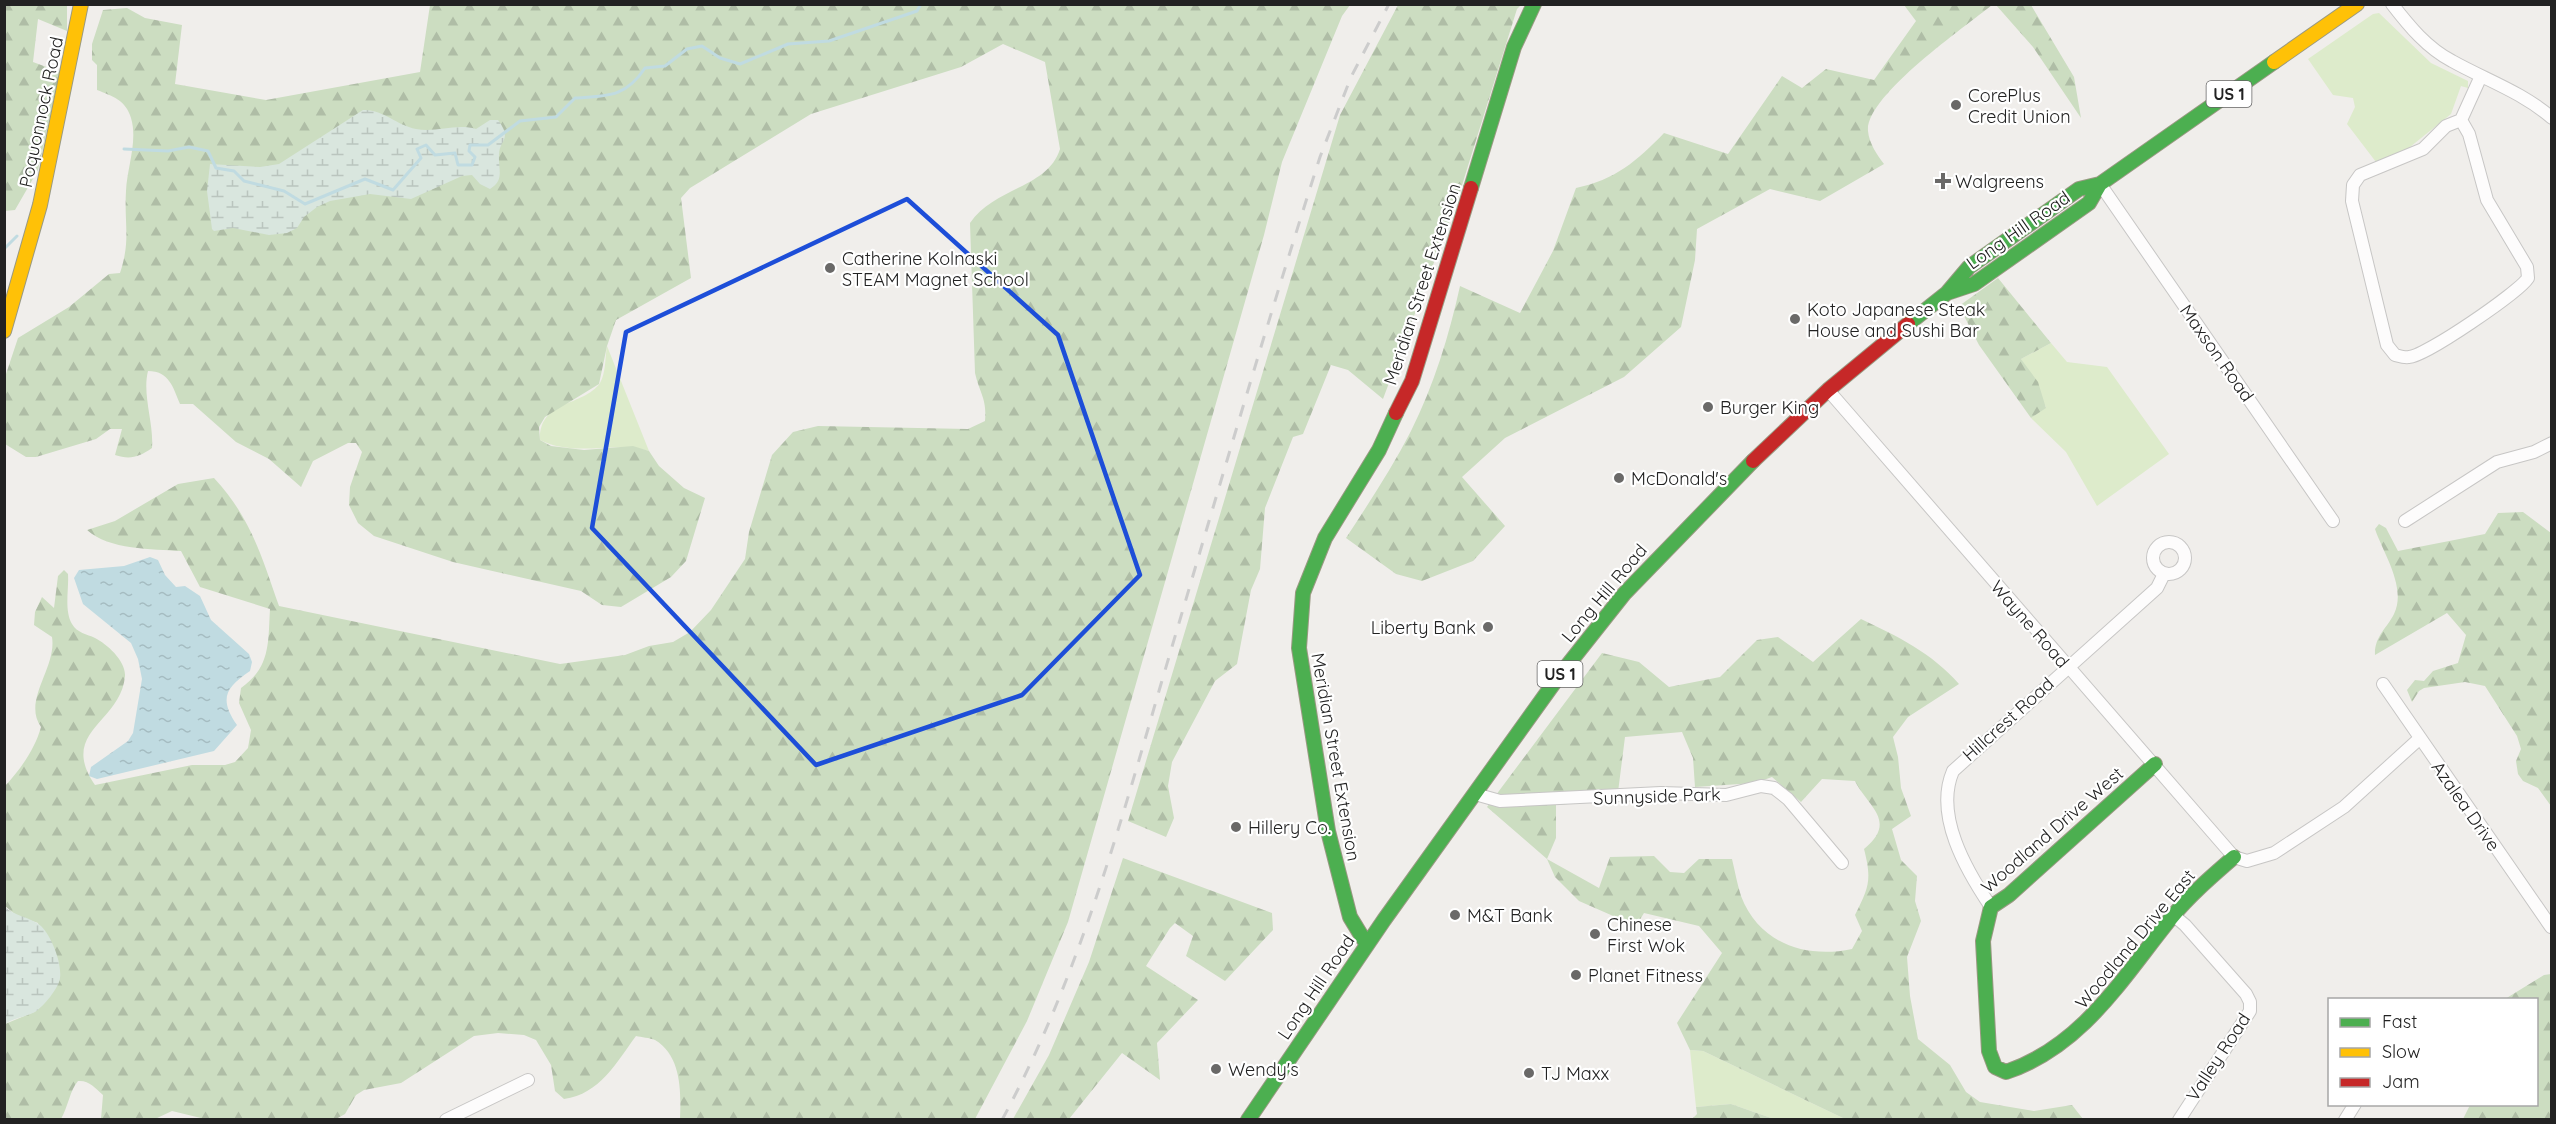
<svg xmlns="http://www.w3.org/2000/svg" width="2556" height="1124" viewBox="0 0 2556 1124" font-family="Quicksand,sans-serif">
  <defs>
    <pattern id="forest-firs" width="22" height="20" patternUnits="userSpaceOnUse" patternTransform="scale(1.5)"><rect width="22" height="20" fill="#ccddc1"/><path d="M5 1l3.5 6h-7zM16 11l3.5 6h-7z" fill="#afbda6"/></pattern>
    <pattern id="wetland-marsh" width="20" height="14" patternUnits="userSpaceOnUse" patternTransform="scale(1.5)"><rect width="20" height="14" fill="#d9e6de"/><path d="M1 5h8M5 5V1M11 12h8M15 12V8" fill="none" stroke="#bac5be"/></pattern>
    <pattern id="water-ripples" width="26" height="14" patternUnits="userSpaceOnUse" patternTransform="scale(1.5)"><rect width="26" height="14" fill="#c0dbe1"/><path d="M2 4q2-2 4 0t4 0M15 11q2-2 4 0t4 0" fill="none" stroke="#a5bcc1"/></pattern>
  </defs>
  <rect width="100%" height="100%" fill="#f0eeeb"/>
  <path fill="#ddebcb" d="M2379 13 2431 63 2468 81V88L2461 86 2451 114 2405 151 2376 162 2347 124 2355 107 2353 98 2333 95 2308 59 2373 14Z
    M2051 343 2067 362 2107 367 2169 454 2097 506 2066 452 2031 418 2046 407 2021 359Z
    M607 346 649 451C614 440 576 458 540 440 539 399 583 407 600 383 606 373 605 357 607 346Z
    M1690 1050 1703 1051 1845 1119H1774L1731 1104 1696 1107Z"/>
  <path fill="url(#forest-firs)" fill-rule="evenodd" d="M5 5H67V31L38 19 33 62 60 72 38 170 15 210 5 211Z
    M430 5H1350L1342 16 1282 162 1264 235 1068 922 1027 1021 975 1119H680C681 1093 682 1056 655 1040 650 1038 641 1037 636 1036 616 1063 600 1094 564 1099L555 1091 551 1065 536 1040 524 1035 498 1033 474 1036 401 1083 364 1090 356 1095 345 1114 336 1119H205L172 1111 155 1119H101L103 1095C95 1088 89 1080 78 1081 70 1090 68 1107 61 1119H5V1024L34 1012 48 996 38 923 17 916 5 906V786C20 770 35 749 41 727 22 700 57 668 52 637L34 625 35 612 42 597 54 608 58 576 64 570 68 574C69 590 64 610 72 624 77 633 87 634 95 638 107 644 126 661 125 676 121 723 58 731 95 785L192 765H225L235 762 248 748 251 730 239 703 241 688C271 667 268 642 270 609L200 587 181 551C152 549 109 550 87 530L115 521 178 484 214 478C251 518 261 555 279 606L560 664 625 655 649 646 673 642 690 632 711 610 745 559 749 532 772 455 793 432 818 426 968 429 985 421C987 399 980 394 975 373L970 223C995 187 1048 188 1060 149L1045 62 1003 44 961 67 811 114 690 188 681 198 691 278 616 320 607 346 599 384 545 417 539 427 540 440 551 446 584 450 633 446 649 451 659 466 684 488 705 498 686 561 671 577 621 607 602 605 581 591 453 562 374 536 358 523 349 505 350 487 362 452 356 443H348L313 461 301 487 269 459 236 442 193 404H180C173 387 169 371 148 371 142 395 154 423 152 448 139 457 130 460 115 455L122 429H110L96 439 36 457H26L5 444V377L18 338 69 307 109 274 120 273C131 240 124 224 126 191 127 168 138 141 131 118 126 100 112 96 97 90V65L92 60V44L103 10 127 8 145 18 182 25 175 84 266 100 420 72Z
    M1398 5H1521L1517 9 1458 198 1383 399 1348 370 1331 365 1303 434 1293 437 1265 508 1260 569 1251 590 1237 664 1215 681 1172 762 1168 786 1174 818 1166 837 1128 821 1340 115Z
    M1904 5H1992C1965 27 1865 96 1868 131 1869 143 1877 155 1884 164L1820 201 1770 189 1697 229 1695 260 1681 327 1624 377 1505 438 1462 477 1505 526 1473 561 1422 581 1396 574 1346 538C1369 503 1392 468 1411 431 1434 385 1449 336 1460 286L1520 313 1553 251 1576 188C1615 180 1637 161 1664 133L1728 154 1782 76 1802 88 1826 69 1874 80 1916 21Z
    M1996 5H2031L2074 77 2081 118 2033 47Z
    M1998 278 2051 343 2021 359 2038 382 2046 408 2031 418 1979 345 1959 306Z
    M2523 512 2551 533V806L2538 788 2523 781 2518 774 2516 761 2521 749 2517 736 2485 686 2465 682 2424 688 2419 691 2412 702 2407 690 2415 680 2424 681 2433 671 2458 663 2466 635 2447 613 2375 655C2374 637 2387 628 2394 614 2407 587 2383 553 2375 529L2379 524 2386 528 2398 551 2485 534 2498 513Z
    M1861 619C1897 636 1932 653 1959 684L1908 717 1893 737 1898 757 1901 788 1911 816 1892 829 1901 860 1917 876 1915 901 1921 921 1907 957 1910 996 1918 1039 1950 1065 1966 1092 1980 1102 2034 1111 2072 1105 2083 1119H1845L1703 1051 1690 1050 1677 1023 1722 953 1699 926 1644 913 1636 926 1579 901 1555 877 1547 859 1487 807 1602 653 1639 662 1669 687 1720 677 1757 640 1778 637 1813 662ZM1682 732 1693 758 1695 787 1755 783 1772 777 1801 802 1822 779 1855 781C1868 807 1898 821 1864 849 1872 880 1869 887 1855 915L1862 931 1852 949C1805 959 1759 943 1741 896 1737 884 1735 871 1732 859H1699L1684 873 1670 872 1654 856 1610 857 1599 888 1547 859 1556 838V805L1617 800 1625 737Z
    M1123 858 1272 913 1273 930 1225 981 1186 956 1193 936 1175 923 1170 928 1146 966 1198 1000 1157 1043 1160 1080 1122 1053 1069 1119H1013L1049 1055 1089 962Z
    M2551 974V1119H2463L2470 1105 2536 1104V1000L2505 999 2544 975Z
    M1731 1104 1774 1119H1692L1697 1114 1696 1107Z"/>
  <path fill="url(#wetland-marsh)" d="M363 110C383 109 396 125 416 129 436 133 456 123 476 129L490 120H498C513 140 499 140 499 155 498 169 505 180 490 189L480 184 472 175 462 176 411 199 370 194 330 201 317 207 304 217 297 228 287 233 269 235 233 228 214 231 212 229 207 191 210 164 260 167 279 164Z
    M4 906C15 917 31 917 41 926 52 937 62 963 60 978 59 988 43 1007 35 1012 25 1017 14 1018 5 1024Z"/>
  <path fill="url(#water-ripples)" d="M150 557 158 560 165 575 176 587 185 586 200 596 211 620 249 654 252 662 250 671C225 688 219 699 237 725L214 751 97 779 89 776 91 767 128 741 133 733 142 679 138 659 131 643 83 604 74 578 79 570 124 566Z"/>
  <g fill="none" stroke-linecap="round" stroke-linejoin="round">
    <path stroke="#c0dbe1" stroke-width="3" d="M124 149 168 151 189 147 208 151 216 168 234 171 244 181 284 191 305 204 365 179 393 190 421 158 417 149 426 145 435 155 455 153 458 165H472L475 157 469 151 470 145H488L520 121 556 117 575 98C608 96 626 97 645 68L665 66 687 49 702 46 720 58 740 64 788 44 829 41 917 11 921 4
      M4 249 17 236"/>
    <g stroke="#c7c6c5" stroke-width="14">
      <path id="street" d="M2392 4C2409 26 2427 48 2452 61 2486 80 2522 92 2552 118
        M2461 120 2469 134 2487 200 2527 267 2528 278C2519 292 2426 356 2409 357 2405 358 2399 356 2395 355L2387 345 2352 201 2353 185 2360 175 2423 149 2446 126Z
        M2461 120 2481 76
        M2100 184 2333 521
        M1828 390 2234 857 2247 861 2274 853 2344 807 2419 739
        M2405 521 2497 462 2534 452 2552 443
        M2153 558a16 16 0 1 1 32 0a16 16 0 1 1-32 0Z
        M2383 684 2551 927
        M1475 794 1500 801 1661 793 1726 795 1761 786 1774 788 1788 799 1842 863
        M1991 907C1966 870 1934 815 1953 771L2157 588 2164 574
        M2173 915 2185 925 2246 994 2250 1002V1011L2179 1120
        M446 1120 528 1080
        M2345 1120 2355 1104"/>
    </g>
    <g stroke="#999982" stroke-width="16">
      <path id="fast" d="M1471 188 1514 47 1534 4
        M1947 293 1974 284 2089 203 2100 184 2274 62
        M1908 324 1947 293 1969 267 2079 189 2100 184
        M2155 764 2009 895 1991 907 1983 941 1989 1051 1995 1067 2006 1072C2083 1046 2123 977 2171 918 2190 895 2212 876 2234 857
        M1367 945 1350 917 1328 831 1299 648 1303 593 1325 538 1379 450 1396 413
        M1248 1120 1384 920 1559 676 1624 594 1753 461"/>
    </g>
    <g stroke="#999982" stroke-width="16">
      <path id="slow" d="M2274 62 2357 4
        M4 331 40 205 81 4"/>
    </g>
    <g stroke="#999982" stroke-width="16">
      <path id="jam" d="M1396 413 1412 381 1471 188
        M1753 461 1828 390 1908 324"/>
    </g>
    <use href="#street" stroke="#fdfcfc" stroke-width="12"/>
    <use href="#fast" stroke="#4caf50" stroke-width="14"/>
    <use href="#slow" stroke="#ffc107" stroke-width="14"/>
    <use href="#jam" stroke="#c62828" stroke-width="14"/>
    <path stroke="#ccc" stroke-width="3" stroke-dasharray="12 12" stroke-linecap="butt" d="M1002 1120C1076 983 1118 833 1161 684 1213 508 1264 332 1320 157L1351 77 1389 4"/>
  </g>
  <path fill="none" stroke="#1d4ed8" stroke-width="4.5" stroke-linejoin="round" d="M907 199 1058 335 1140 575 1022 695 816 765 592 528 626 332Z"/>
  <g fill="#6a6968" stroke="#fff" stroke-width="2">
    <circle cx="1956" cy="105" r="6"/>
    <path d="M1940 172h6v6h6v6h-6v6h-6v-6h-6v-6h6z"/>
    <circle cx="830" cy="268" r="6"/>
    <circle cx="1795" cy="319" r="6"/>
    <circle cx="1708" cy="407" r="6"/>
    <circle cx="1619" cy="478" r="6"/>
    <circle cx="1488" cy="627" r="6"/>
    <circle cx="1236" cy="827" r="6"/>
    <circle cx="1455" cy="915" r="6"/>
    <circle cx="1595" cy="934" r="6"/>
    <circle cx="1576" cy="975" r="6"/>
    <circle cx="1216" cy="1069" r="6"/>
    <circle cx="1529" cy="1073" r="6"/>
  </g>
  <g text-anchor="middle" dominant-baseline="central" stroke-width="4.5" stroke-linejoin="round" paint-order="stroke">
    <g fill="#fff" stroke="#646464" stroke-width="1.5">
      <rect x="2206.5" y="81" width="45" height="26" rx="4.5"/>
      <rect x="1537.5" y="661" width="45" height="26" rx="4.5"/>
    </g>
    <g font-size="16" font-weight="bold" fill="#222">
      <text x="2229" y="94">US 1</text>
      <text x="1560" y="674">US 1</text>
    </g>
    <g font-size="18" fill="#222" stroke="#fff" text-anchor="start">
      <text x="1968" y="95">CorePlus<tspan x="1968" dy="21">Credit Union</tspan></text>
      <text x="1955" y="181">Walgreens</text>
      <text x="842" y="258">Catherine Kolnaski<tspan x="842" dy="21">STEAM Magnet School</tspan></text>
      <text x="1807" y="309">Koto Japanese Steak<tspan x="1807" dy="21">House and Sushi Bar</tspan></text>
      <text x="1720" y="407">Burger King</text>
      <text x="1631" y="478">McDonald's</text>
      <text x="1476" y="627" text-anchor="end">Liberty Bank</text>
      <text x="1248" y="827">Hillery Co.</text>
      <text x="1467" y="915">M&amp;T Bank</text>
      <text x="1607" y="924">Chinese<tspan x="1607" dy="21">First Wok</tspan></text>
      <text x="1588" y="975">Planet Fitness</text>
      <text x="1228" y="1069">Wendy's</text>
      <text x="1541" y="1073">TJ Maxx</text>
    </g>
    <g font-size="18" fill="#222" stroke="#fff">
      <text transform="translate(41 112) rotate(-78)">Poquonnock Road</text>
      <text transform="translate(2018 230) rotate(-35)">Long Hill Road</text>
      <text transform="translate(1422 284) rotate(-72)">Meridian Street Extension</text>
      <text transform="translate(2217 353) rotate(55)">Maxson Road</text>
      <text transform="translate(1604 593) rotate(-50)">Long Hill Road</text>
      <text transform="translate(2030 624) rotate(49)">Wayne Road</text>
      <text transform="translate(2008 719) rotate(-42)">Hillcrest Road</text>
      <text transform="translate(1336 757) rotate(80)">Meridian Street Extension</text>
      <text transform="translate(1657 796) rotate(-2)">Sunnyside Park</text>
      <text transform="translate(2466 806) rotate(55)">Azalea Drive</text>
      <text transform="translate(2052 830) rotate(-41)">Woodland Drive West</text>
      <text transform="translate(2135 939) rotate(-50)">Woodland Drive East</text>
      <text transform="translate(1316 987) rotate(-56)">Long Hill Road</text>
      <text transform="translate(2218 1057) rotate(-57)">Valley Road</text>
    </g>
  </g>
  <rect width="2556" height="1124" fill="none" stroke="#222222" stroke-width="12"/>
  <rect x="2328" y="998" width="210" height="108" fill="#ffffff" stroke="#a7a7a7" stroke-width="1.5"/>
  <rect x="2340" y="1018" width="30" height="9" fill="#4caf50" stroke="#a7a7a7" stroke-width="1.5"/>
  <text x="2382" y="1028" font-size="18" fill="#222222">Fast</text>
  <rect x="2340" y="1048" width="30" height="9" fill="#ffc107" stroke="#a7a7a7" stroke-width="1.5"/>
  <text x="2382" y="1058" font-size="18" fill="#222222">Slow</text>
  <rect x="2340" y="1078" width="30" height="9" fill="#c62828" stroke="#a7a7a7" stroke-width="1.5"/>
  <text x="2382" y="1088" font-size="18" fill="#222222">Jam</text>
</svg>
